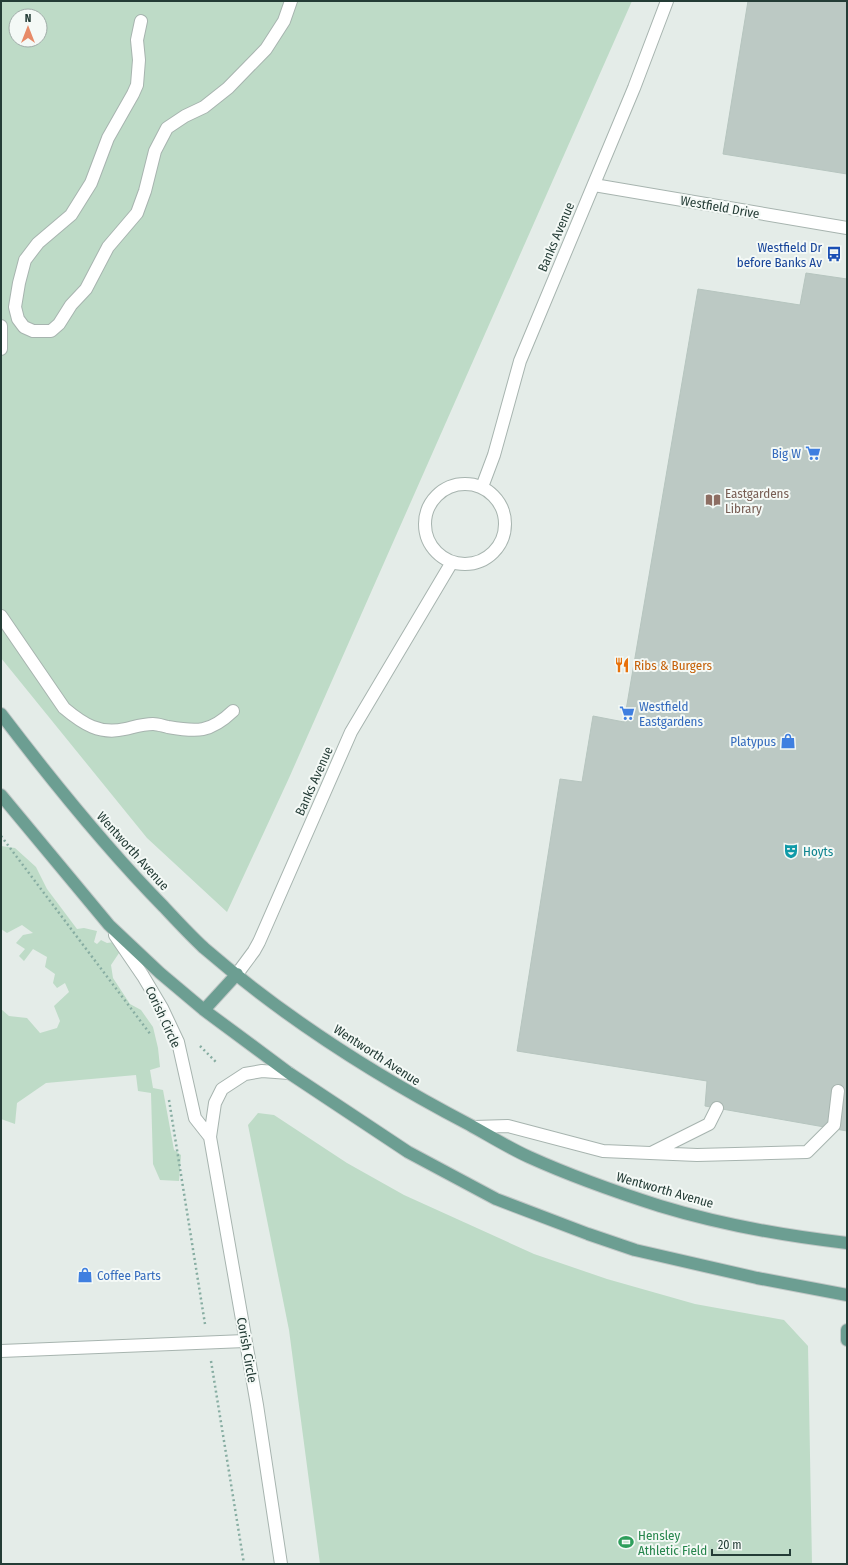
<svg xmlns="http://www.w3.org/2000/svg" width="848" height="1565" viewBox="0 0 848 1565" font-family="'Fira Sans Condensed',sans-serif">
  <rect width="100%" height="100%" fill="#e4ece8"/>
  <path fill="#bedbc7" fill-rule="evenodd" d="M1 1H632L289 778 227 912 147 838 1 658ZM16 16H40V40H16Z
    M1 846 15 848 36 867 47 889 77 929 84 928 97 931 94 942 97 944 101 940 107 943 114 942 121 950 111 965 113 978 130 1004 141 1010 153 1027 158 1048 160 1067 150 1070 153 1088 163 1090 174 1150 181 1155 179 1181 160 1180 153 1164 151 1093 138 1091 136 1075 46 1083 17 1103 15 1124 1 1119V1009L9 1016 27 1018 40 1033 57 1028 60 1021 54 1006 69 992 65 983 57 988 53 983 55 974 45 967 47 957 33 949 24 961 19 956 25 949 16 943 23 935 33 933 22 925 7 933 1 929Z
    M258 1113 274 1115 347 1163 404 1195 534 1254 607 1279 695 1304 784 1320 808 1346 812 1564H320L289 1330 248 1125Z"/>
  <path fill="#bcc9c4" stroke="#b6c5bf" d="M748 1H847V174L723 154Z
    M806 273 847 279V1131L705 1106 707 1081 517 1051 560 779 582 782 593 716 624 722 698 289 800 305Z"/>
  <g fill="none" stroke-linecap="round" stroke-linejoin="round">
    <g stroke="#a7b4af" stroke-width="14">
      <path id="service" d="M141 21 137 40 139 60 137 85 133 94 108 138 91 183 71 215 38 243 25 260 19 283 15 307 18 319 24 327 33 331H51L59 324 71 305 86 289 108 247 137 213 145 191 155 151 167 128 185 116 204 107 228 88 266 49 284 21 291 1
        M1 326V349
        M1 616 64 708C83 724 100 735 125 729 134 727 143 724 153 724 158 724 163 726 168 727 197 732 210 733 233 711
        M474 1127 508 1126 603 1151 697 1155 807 1152 834 1125 838 1091
        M653 1152 709 1124 717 1108
        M1 1351 245 1341"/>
    </g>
    <g stroke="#a7b4af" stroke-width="14">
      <path id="minor" d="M594 185 847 228"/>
    </g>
    <g stroke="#a7b4af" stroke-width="14">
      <path id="tertiary" d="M425 524a40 40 0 1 1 80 0a40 40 0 1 1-80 0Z
        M482 487 494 455 520 361 634 88 667 1
        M115 935 143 976 162 1008 178 1042 195 1118 210 1137
        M237 974 254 951 259 942 351 732 452 562
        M281 1564 257 1405 210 1137 215 1103 222 1089 245 1074 262 1071 289 1073"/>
    </g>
    <g stroke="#c2c8c7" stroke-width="14">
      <path id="primary" d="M1 714C52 781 105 847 164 907 177 921 190 935 204 948 285 1018 376 1076 470 1125 490 1136 509 1148 529 1157 571 1176 616 1192 660 1206 719 1224 786 1236 847 1243
        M1 795 109 925 160 973 204 1010 289 1073 408 1152 496 1199 588 1234 635 1250 757 1278 847 1295
        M204 1010 237 974
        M847 1330V1340"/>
    </g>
    <path stroke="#87ada2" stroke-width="2.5" stroke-dasharray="2 3" stroke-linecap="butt" d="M1 836 151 1035
      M200 1046 216 1062
      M169 1100 205 1324
      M211 1361 244 1564"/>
    <use href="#service" stroke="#fff" stroke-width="12"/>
    <use href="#minor" stroke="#fff" stroke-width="12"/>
    <use href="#tertiary" stroke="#fff" stroke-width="12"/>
    <use href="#primary" stroke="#6c9e92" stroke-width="12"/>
  </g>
  <defs>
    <g id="bus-bare" transform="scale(1.2)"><path d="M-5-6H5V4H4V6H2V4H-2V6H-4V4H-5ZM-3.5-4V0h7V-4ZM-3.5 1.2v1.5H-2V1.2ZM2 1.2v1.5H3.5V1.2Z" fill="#1a4fb4" stroke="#f4f9f6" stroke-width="2.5" paint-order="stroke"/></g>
    <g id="supermarket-bare" transform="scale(1.2)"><path d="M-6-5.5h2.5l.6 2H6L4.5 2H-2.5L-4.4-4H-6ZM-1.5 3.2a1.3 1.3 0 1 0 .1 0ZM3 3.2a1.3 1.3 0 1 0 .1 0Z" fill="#3f7fe0" stroke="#f4f9f6" stroke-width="2.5" paint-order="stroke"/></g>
    <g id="library-bare" transform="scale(1.2)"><path d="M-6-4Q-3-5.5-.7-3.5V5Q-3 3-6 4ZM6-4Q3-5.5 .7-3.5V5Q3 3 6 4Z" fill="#8d6e63" stroke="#f4f9f6" stroke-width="2.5" paint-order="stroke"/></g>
    <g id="restaurant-bare" transform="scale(1.2)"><path d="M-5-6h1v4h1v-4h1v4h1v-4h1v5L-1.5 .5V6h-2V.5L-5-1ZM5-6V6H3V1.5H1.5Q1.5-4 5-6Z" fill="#e8710a" stroke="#f4f9f6" stroke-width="2.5" paint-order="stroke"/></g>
    <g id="shop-bare" transform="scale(1.2)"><path d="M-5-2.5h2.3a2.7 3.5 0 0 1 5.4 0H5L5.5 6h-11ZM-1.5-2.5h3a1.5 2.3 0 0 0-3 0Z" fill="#3f7fe0" stroke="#f4f9f6" stroke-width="2.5" paint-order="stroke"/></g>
    <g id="theatre-bare" transform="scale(1.2)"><path d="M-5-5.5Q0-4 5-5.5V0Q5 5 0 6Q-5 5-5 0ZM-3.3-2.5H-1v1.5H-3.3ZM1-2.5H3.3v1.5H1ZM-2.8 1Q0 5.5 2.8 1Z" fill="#0f9aa8" stroke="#f4f9f6" stroke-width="2.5" paint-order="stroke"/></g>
    <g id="stadium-bare" transform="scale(1.2)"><path d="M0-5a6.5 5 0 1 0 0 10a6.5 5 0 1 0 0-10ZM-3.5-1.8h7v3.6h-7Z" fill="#2e9e5b" stroke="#f4f9f6" stroke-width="2.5" paint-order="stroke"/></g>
  </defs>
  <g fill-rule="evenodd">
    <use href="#bus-bare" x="834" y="254"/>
    <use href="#supermarket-bare" x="813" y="453"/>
    <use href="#library-bare" x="713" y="500"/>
    <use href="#restaurant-bare" x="622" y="665"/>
    <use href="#supermarket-bare" x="627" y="713"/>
    <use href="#shop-bare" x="788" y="741"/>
    <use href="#theatre-bare" x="791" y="851"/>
    <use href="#shop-bare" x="85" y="1275"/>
    <use href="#stadium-bare" x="626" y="1542"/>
  </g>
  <g text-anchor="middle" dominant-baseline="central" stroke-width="4" stroke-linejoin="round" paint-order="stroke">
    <g font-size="13" fill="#243c36" stroke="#f4f9f6">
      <text transform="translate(720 207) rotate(10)">Westfield Drive</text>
      <text transform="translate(556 237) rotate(-67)">Banks Avenue</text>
      <text transform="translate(314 781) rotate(-66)">Banks Avenue</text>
      <text transform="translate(133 851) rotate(48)">Wentworth Avenue</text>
      <text transform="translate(163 1017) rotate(65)">Corish Circle</text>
      <text transform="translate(377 1055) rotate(33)">Wentworth Avenue</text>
      <text transform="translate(665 1190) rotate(16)">Wentworth Avenue</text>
      <text transform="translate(247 1350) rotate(80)">Corish Circle</text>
    </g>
    <g font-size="13" fill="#164399" stroke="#f4f9f6" text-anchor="end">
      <text x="822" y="247">Westfield Dr<tspan x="822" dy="15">before Banks Av</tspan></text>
    </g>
    <g font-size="13" fill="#366cbe" stroke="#f4f9f6" text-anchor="end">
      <text x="801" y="453">Big W</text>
      <text x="639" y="706" text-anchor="start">Westfield<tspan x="639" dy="15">Eastgardens</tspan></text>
      <text x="776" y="741">Platypus</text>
      <text x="97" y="1275" text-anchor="start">Coffee Parts</text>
    </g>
    <g font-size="13" fill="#785e54" stroke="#f4f9f6" text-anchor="start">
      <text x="725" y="493">Eastgardens<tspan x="725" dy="15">Library</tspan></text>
    </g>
    <g font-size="13" fill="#c56008" stroke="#f4f9f6" text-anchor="start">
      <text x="634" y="665">Ribs &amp; Burgers</text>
    </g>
    <g font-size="13" fill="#0d838f" stroke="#f4f9f6" text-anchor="start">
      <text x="803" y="851">Hoyts</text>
    </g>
    <g font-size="13" fill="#27864d" stroke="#f4f9f6" text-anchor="start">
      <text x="638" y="1535">Hensley<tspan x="638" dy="15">Athletic Field</tspan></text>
    </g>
  </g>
  <rect width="848" height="1565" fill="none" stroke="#243c36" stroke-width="4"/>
  <g transform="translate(28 28)"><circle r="19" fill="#f4f9f6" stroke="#a1ada9"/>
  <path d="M0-3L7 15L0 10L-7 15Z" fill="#e78a67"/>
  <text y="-6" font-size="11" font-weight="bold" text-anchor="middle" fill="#243c36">N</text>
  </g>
  <path d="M712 1549v6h78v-6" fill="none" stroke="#243c36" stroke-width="2"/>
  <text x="718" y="1549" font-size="12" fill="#243c36" stroke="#f4f9f6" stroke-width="3" paint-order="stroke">20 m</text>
</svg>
